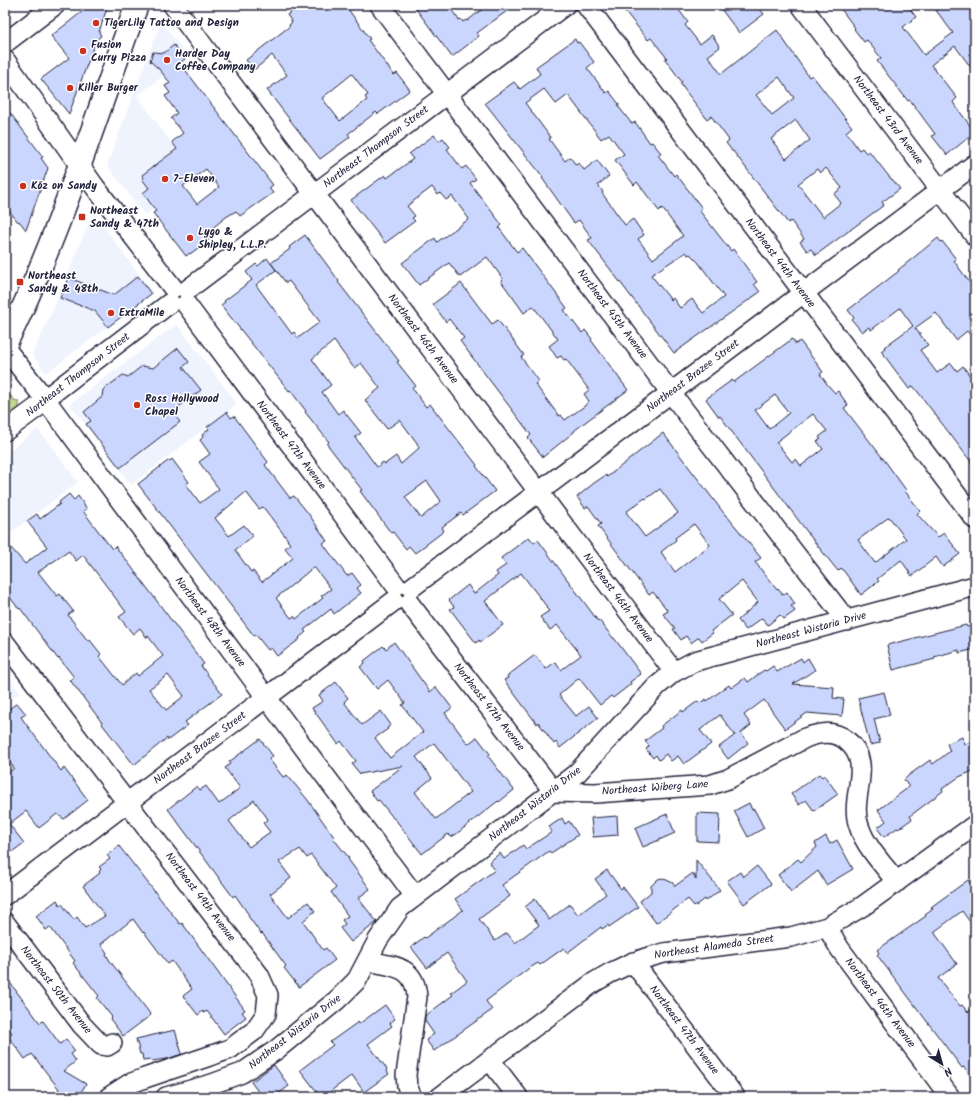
<svg xmlns="http://www.w3.org/2000/svg" width="980" height="1102" viewBox="0 0 980 1102" font-family="Kalam,sans-serif">
  <rect width="100%" height="100%" fill="#fff"/>
  <filter id="ink" filterUnits="userSpaceOnUse"><feTurbulence type="fractalNoise" baseFrequency=".025" numOctaves="2"/><feDisplacementMap in="SourceGraphic" scale="8" xChannelSelector="R" yChannelSelector="G"/><feConvolveMatrix kernelMatrix="1 2 1 2 8 2 1 2 1" color-interpolation-filters="sRGB"/></filter>
  <g filter="url(#ink)">
    <path fill="#eff3fe" d="M161 21 188 57 137 96 197 177 145 215 107 165Z
      M93 213 153 293 46 373 32 354 52 312Z
      M177 324 237 404 131 485 70 404Z
      M38 429 78 482 5 537V454Z
      M5 672 20 693 5 704Z"/>
    <path fill="#c1d78c" stroke="#727c64" d="M8 396H11L14 400 18 401 20 410 5 422V401Z"/>
    <path fill="#cad6fd" stroke="#22223b" fill-rule="evenodd" d="M91 5H108L99 32 101 36 96 40 69 114 41 79 69 58 51 36 83 11 85 7Z
      M299 5H345L370 39 368 40 394 75 397 73 410 90 378 114 376 112 348 134 350 137 320 159 267 90 287 75 272 55 254 70 246 60 290 26 289 25 292 22 287 15ZM352 74 368 95 365 97 367 100 340 121 322 98Z
      M413 5H448L459 20 461 19 463 22 466 20 467 21 488 5H515L477 33 479 36 452 57Z
      M620 5H675L688 22 685 25 700 44 712 35 720 47 708 56 721 74 777 30 809 77 812 75 852 127 846 132 859 150 862 148 866 153 869 151 891 179H892L900 189 882 202 884 205 816 255 811 249 807 251 800 242 804 239 791 221 788 223 733 151V152L726 143 729 140 711 116 707 119 687 93 680 83 682 82 665 59 667 58 651 38 648 40ZM779 77 794 98 772 115 756 95ZM796 120 810 140 786 159 771 139ZM826 168 842 188 834 194 841 203 823 217 798 184 817 169 820 173Z
      M718 5H757L764 14 739 33Z
      M838 5H907L916 17 903 27 924 55 953 33 932 5H975V73L955 46 931 65 957 98 953 102 954 104 975 132 947 155 932 136 935 134 910 100 908 101 877 61 881 58 867 40 864 42 854 29 855 28Z
      M575 39 577 43 579 42 594 62 587 68 606 93 609 91 619 104 618 106 632 124 635 122 650 143 652 142 661 153 658 155 674 176 676 174 702 208 699 210 731 251 733 249 757 282 754 284 760 292 674 353 588 240 592 238 579 220 574 223 542 178 543 177 485 103 514 82 520 89 540 74 536 67ZM544 89 556 104 568 95 601 139 609 134 624 154 615 160 634 185 637 182 659 211 662 208 683 236 653 259 638 239 644 235 633 219 625 225 602 193 603 192 598 185 609 176 597 160 584 170 579 163 576 165 570 157 565 161 549 139 551 138 525 103ZM686 252 688 255 690 254 698 262 724 297 703 313 692 299 680 308 673 298 671 300 651 275Z
      M174 45 185 59 180 63 273 185 269 188 273 193 240 216 236 211 226 217 205 234 209 240 190 254V253L186 256 153 213 156 211 143 193 149 188 142 179 144 178 142 175 177 149 172 142 183 133 171 118 177 113 165 96 170 93 165 86 170 83 160 70 150 61 153 52 164 53ZM206 169 219 187 197 204 183 186Z
      M5 106 43 157 41 158 48 168 26 230 20 222 17 221 5 205Z
      M434 135 439 141 443 138 450 147 447 149 462 169 466 166 476 179 470 183 502 225 499 228 517 252 522 248 567 308 564 310 582 333 585 330 592 339 591 340 628 390 584 423 574 431V432L543 457 528 438 531 435 460 341 464 338 449 319 446 322 433 304 461 283 492 324 498 320 524 355 521 357 539 381 535 384 559 416 561 415 565 420 586 405V404L589 401 584 394 589 390 566 359 564 360 561 356 557 358 549 346 558 339 533 306 524 313 501 281 503 279 487 257 460 277 449 263 419 285 402 263 435 238 437 242 469 219 452 196 446 200 440 193 438 195 432 187 407 206 415 216 412 218 415 221 385 243 351 200 385 175 387 178 413 159 409 154Z
      M305 235 339 281 338 282 399 361 397 362 416 386 412 388 413 389 426 407 430 404 477 465 476 466 495 491 463 515 461 513 442 527 444 531 415 553 409 546 406 549 393 532 391 533 360 491 362 490 327 444 329 442 305 412 306 411 290 390 289 391 252 344 221 305 225 302 224 301 252 280 246 272 256 264 258 266 267 258 276 270 256 285 292 334 294 332 298 338 320 322 289 281 286 283 271 263 290 249 289 247ZM334 341 354 368 361 363 380 388 365 400 387 429 400 420 417 443 419 448 401 464 396 456 385 464 383 462 377 467 355 437 361 433 343 410 338 414 322 392 331 385 312 359ZM427 481 441 501 421 518 405 497Z
      M938 238 941 242 942 241 956 259 954 261 975 290V341L967 331 956 340 936 313 915 328 928 345 920 350 937 373 951 363 957 371 963 366 975 383V467L918 392 913 386 909 389 881 351 885 348 884 347 913 326 900 308 871 330 869 327 862 332 852 320 854 318 848 310 899 271 898 270Z
      M138 276 151 294 108 327 95 311 60 298 69 278 114 295Z
      M792 339 796 344 800 341 823 372 820 374 827 384 835 393 838 391 848 405 844 408 885 461 906 490 905 491 920 511 917 514 938 537 944 533 960 554 943 567 936 557 912 576 901 560 877 579 879 581 861 595 846 574 841 568 838 571 817 545 720 416 719 417 706 399 732 380 734 382ZM775 395 789 413 769 429 755 410ZM813 414 827 431 819 437 821 439 817 441 823 449 801 466 796 459 792 462 776 442ZM889 517 906 539 875 563 858 540Z
      M178 348 189 362 183 367 201 390 172 412 180 422 120 468 86 424 91 421 84 412 102 397 103 390 123 375 128 377 142 366 153 368Z
      M227 412 231 418 234 416 268 462 265 465 290 498 294 496 308 513 327 541 323 543 324 545 347 576 352 573 361 585 357 588 361 593 334 614 331 609 304 630 306 632 299 638 300 639 277 656 271 648 268 650 256 635 254 636 138 484 169 460 170 461 172 459 189 482 186 484 200 503 219 489 199 462 210 454 200 440 203 437 202 435 209 429 207 427ZM246 492 259 509 263 507 288 540H287L290 544 285 548 293 558 262 582 253 571 251 572 235 550 253 536 244 525 229 536 215 518ZM314 567 331 589 321 596 323 598 296 619 294 616 291 618 276 598Z
      M663 433 726 516H727L761 558 755 562 777 590 778 589 783 595 787 592 795 604 791 606 795 611 784 619 780 615 768 625 762 618 746 630 738 620 758 602 742 581 719 599 732 615 711 631 713 633 702 641 699 637 691 643 686 636 681 640 673 629 675 628 663 614 668 611 653 592 649 595 598 526 601 524 588 506 585 508 577 497 594 483 606 475 607 477ZM660 489 678 513 645 537 626 512 645 498 646 499ZM694 524 710 545 675 572 661 552 676 540 675 538Z
      M69 494 74 500 78 496 87 509 83 511 112 549 115 546 130 565 204 664 201 666 222 694 185 722 188 725 168 740 167 738 134 765 102 724H103L70 680 74 677 59 658 58 659 20 608 19 609 5 591V541L25 564 47 547 27 521 37 514 40 519 60 504 59 502ZM69 551 76 561 83 555 126 612 119 617 133 634 140 628 147 638 148 636 163 656 138 676 136 673 122 685 99 656 101 654 90 640 88 641 68 615 73 611 60 594 57 596 38 572ZM168 675 184 696 166 710 149 689Z
      M529 537 534 543 538 540 598 621 599 620 613 638H614L641 674 630 682 631 684 613 698 611 696 600 705 579 678 559 695 576 716 589 706 598 718 560 748 556 742 554 744 538 722 537 724 504 680 508 678 507 676 535 655 546 669 555 662 561 670 581 655 557 625 550 630 540 617 549 611 546 608 547 607 521 573 485 601 503 625 480 642 479 640 476 643 450 609 454 607 449 600 468 585 474 594 498 575 496 572 506 565 501 558Z
      M966 625 967 627 975 625V649L959 653V650L934 657 935 659 893 670 887 645Z
      M394 642 430 692 436 687 452 708 445 713 468 744 477 737 490 754 488 756 514 790 499 802 498 801 455 835 451 837 448 834 422 854 395 819H394L379 800 377 801 370 791 403 766 360 774 352 764 356 761 341 741 338 744 312 708 323 701 319 695 336 682 348 698 344 702 362 725 381 711 391 725 387 728 388 729 375 738 390 758 423 732 402 705 405 703 388 680 377 689 360 667 365 663 364 661 383 646 386 649ZM434 743 471 792 436 819 415 792 432 778 416 757Z
      M801 658 803 662 808 658 815 670 793 684 834 687 833 698 844 699 842 716 807 713 785 729 764 700 744 715 751 725 741 733 748 743 728 759 719 747 735 735 720 715 700 730 711 744 684 764 678 756 671 761 666 754 659 760 656 755 653 758 646 749 649 746 645 741 662 728 661 726 682 710 683 712 698 701 700 703 706 699 707 701 729 685 731 688 745 678 748 682 764 670 766 671 773 666 777 672Z
      M884 692 890 715 874 719 880 743 870 745 858 698Z
      M17 703 26 714 21 717 26 724 61 771 64 768 88 800 64 819 57 814 39 828 26 811 9 824 24 843 5 857V776L14 768 6 758 9 756 5 751V712Z
      M962 737 965 744 975 740V770L959 777 942 789 943 791 910 816 912 819 898 829 897 828 884 837 877 828 886 821 878 810 909 787 904 780 909 775 930 760 933 764 950 751 947 744Z
      M260 739 273 756 269 759 283 777 287 775 307 799 334 837 333 838 349 858 348 859 370 889 358 898 377 922 351 942 340 928 345 924 342 920 348 916 331 892 336 888 311 855 307 858 300 849 279 862 291 878 270 894 288 918 308 902 315 911 303 921 323 950 326 948 335 960 299 987 284 968 286 966 262 933 261 934 248 916 249 915 235 895 233 897 168 809 197 786 200 790 206 786 219 804 240 788 225 768 230 764 229 762ZM254 800 268 819 263 823 270 832 249 847 229 821Z
      M819 774 822 777 824 775 838 794 814 811 806 800 799 805 791 794Z
      M749 803 752 810 754 809 764 828 748 837 734 811Z
      M697 813 720 814 719 842 697 841Z
      M667 814 675 833 643 847 635 828Z
      M617 816 618 835 593 837 591 818Z
      M562 818 565 824 569 821 578 835 551 853 549 851 502 885 510 896 479 919 495 941 507 933 515 943 539 925 525 907 535 899 549 920 570 904 578 915 606 894 595 879 607 870 621 889 623 887 638 907 609 927 608 925 602 929 601 927 567 953 564 948 540 965 538 963 528 969 486 1001 492 1010 434 1051 426 1040 434 1034 425 1021V1016L453 995 451 993 467 981 447 953 427 968 411 947 424 937 425 938 463 910 455 899 495 870 489 862 500 853 504 859 523 845 526 849 552 832 549 827Z
      M826 836 830 844 837 840 853 869 826 885 818 871 791 892 778 875 798 859 801 862 817 847 815 843Z
      M119 846 180 924 182 923 190 934 245 1010 242 1012 246 1017 224 1034 207 1011 204 1013 203 1011 198 1015 183 996 192 989 172 961 168 964 144 932 143 933 133 919 101 944 107 953 106 954 110 961 151 1015 123 1036 110 1019 112 1017 97 998 99 996 73 963 75 961 50 927 46 930 36 916 57 900 60 905 62 904 74 920 77 917 85 928 105 916 83 886 100 873 99 872 101 869 99 867 110 859 107 855Z
      M696 860 720 890 706 901 705 899 696 906V904L694 906 688 899 656 923 640 901 651 892V886L658 879 662 878 673 883 675 886 693 873 696 880Z
      M757 866 771 884 744 904 727 881 740 872 743 877Z
      M968 880 975 889V929L962 911 934 932 957 964 938 978 960 1006 962 1005 968 1012 975 1007V1082L964 1067 962 1068 877 955 879 953 877 950 926 916 925 915 933 909 931 907Z
      M5 976 40 1023 43 1021 60 1044 66 1039 75 1051 71 1054 76 1061 64 1071 86 1084 78 1097H54L59 1089 32 1054 25 1059 8 1036 12 1033 5 1023Z
      M385 1005 395 1019 390 1023 392 1026 368 1044 387 1069 386 1070 389 1074 364 1092 352 1075 323 1097H321L300 1070 333 1045 330 1042 358 1022 359 1024Z
      M175 1030 182 1054 167 1059 152 1061 150 1059 143 1060 142 1054H140L136 1039Z
      M274 1065 289 1086 274 1097H262L251 1082Z"/>
    <g fill="none" stroke-linecap="round" stroke-linejoin="round">
      <g stroke="#22223b" stroke-width="22">
        <path id="minor" d="M173 5 210 55 674 672
          M380 5 671 393 847 621
          M586 5 975 519
          M801 5 975 236
          M5 43 55 5
          M5 60 95 187 173 288
          M187 290 565 5
          M186 304 396 586
          M5 348 45 399 266 697 415 896
          M5 431 39 406 45 399 170 303
          M411 588 975 164
          M409 603 554 792
          M5 643 259 975 268 995 266 1014 254 1031 230 1049 145 1078 129 1084 109 1097
          M554 792 595 793 710 785 728 779 805 738C819 733 833 730 846 740 876 763 848 797 859 826 865 846 884 866 897 882
          M5 895 394 601
          M5 923 82 1025 101 1045 107 1046 112 1043
          M827 927 840 949 950 1097
          M367 961C392 966 415 965 417 997L406 1075 407 1086 412 1097
          M633 962 735 1097
          M490 1060 518 1097
          M166 1097 212 1084 242 1073 276 1050 337 1000 357 980 378 940 400 908 577 773 657 686 674 672 695 661 975 586
          M440 1097 593 983C615 969 638 959 664 953L791 937 827 927 863 906 975 825"/>
      </g>
      <g stroke="#22223b" stroke-width="25">
        <path id="major" d="M5 345C60 236 94 119 137 5"/>
      </g>
      <use href="#minor" stroke="#fff" stroke-width="19"/>
      <use href="#major" stroke="#fff" stroke-width="22"/>
    </g>
  </g>
  <g fill="#c8321e" stroke="#fff" stroke-width="1.5">
    <circle cx="96" cy="23" r="4"/>
    <circle cx="83" cy="51" r="4"/>
    <circle cx="167" cy="60" r="4"/>
    <circle cx="70" cy="88" r="4"/>
    <circle cx="165" cy="179" r="4"/>
    <circle cx="23" cy="186" r="4"/>
    <rect x="78" y="213" width="8" height="8" rx="2"/>
    <circle cx="190" cy="238" r="4"/>
    <rect x="16" y="278" width="8" height="8" rx="2"/>
    <circle cx="111" cy="313" r="4"/>
    <circle cx="137" cy="405" r="4"/>
  </g>
  <g text-anchor="middle" dominant-baseline="central" stroke-width="3" stroke-linejoin="round" paint-order="stroke">
    <g font-size="11" font-weight="bold" fill="#22223b" stroke="#fff" text-anchor="start">
      <text x="104" y="23">TigerLily Tattoo and Design</text>
      <text x="91" y="45">Fusion<tspan x="91" dy="13">Curry Pizza</tspan></text>
      <text x="175" y="54">Harder Day<tspan x="175" dy="13">Coffee Company</tspan></text>
      <text x="78" y="88">Killer Burger</text>
      <text x="173" y="179">7-Eleven</text>
      <text x="31" y="186">Kōz on Sandy</text>
      <text x="90" y="211">Northeast<tspan x="90" dy="13">Sandy &amp; 47th</tspan></text>
      <text x="198" y="232">Lygo &amp;<tspan x="198" dy="13">Shipley, L.L.P.</tspan></text>
      <text x="28" y="276">Northeast<tspan x="28" dy="13">Sandy &amp; 48th</tspan></text>
      <text x="119" y="313">ExtraMile</text>
      <text x="145" y="399">Ross Hollywood<tspan x="145" dy="13">Chapel</tspan></text>
    </g>
    <g font-size="11" fill="#22223b" stroke="#fff">
      <text transform="translate(888 120) rotate(53)">Northeast 43rd Avenue</text>
      <text transform="translate(376 147) rotate(-37)">Northeast Thompson Street</text>
      <text transform="translate(780 263) rotate(53)">Northeast 44th Avenue</text>
      <text transform="translate(612 314) rotate(53)">Northeast 45th Avenue</text>
      <text transform="translate(423 339) rotate(53)">Northeast 46th Avenue</text>
      <text transform="translate(78 375) rotate(-38)">Northeast Thompson Street</text>
      <text transform="translate(693 376) rotate(-37)">Northeast Brazee Street</text>
      <text transform="translate(291 445) rotate(53)">Northeast 47th Avenue</text>
      <text transform="translate(618 598) rotate(53)">Northeast 46th Avenue</text>
      <text transform="translate(210 622) rotate(53)">Northeast 48th Avenue</text>
      <text transform="translate(811 630) rotate(-15)">Northeast Wistaria Drive</text>
      <text transform="translate(489 707) rotate(52)">Northeast 47th Avenue</text>
      <text transform="translate(200 748) rotate(-37)">Northeast Brazee Street</text>
      <text transform="translate(655 788) rotate(-4)">Northeast Wiberg Lane</text>
      <text transform="translate(535 804) rotate(-38)">Northeast Wistaria Drive</text>
      <text transform="translate(200 897) rotate(53)">Northeast 49th Avenue</text>
      <text transform="translate(714 947) rotate(-8)">Northeast Alameda Street</text>
      <text transform="translate(56 990) rotate(52)">Northeast 50th Avenue</text>
      <text transform="translate(880 1003) rotate(53)">Northeast 46th Avenue</text>
      <text transform="translate(684 1030) rotate(53)">Northeast 47th Avenue</text>
      <text transform="translate(295 1032) rotate(-38)">Northeast Wistaria Drive</text>
    </g>
  </g>
  <rect width="980" height="1102" fill="none" stroke="#fff" stroke-width="20"/>
  <rect x="10" y="10" width="960" height="1082" fill="none" stroke="#22223b" stroke-width="1.5" filter="url(#ink)"/>
  <g transform="translate(942 1064) rotate(143)" stroke="#ffffff" stroke-width="3" paint-order="stroke">
  <path d="M0-3L7 15L0 10L-7 15Z" fill="#22223b"/>
  <text y="-6" font-size="11" font-weight="bold" text-anchor="middle" fill="#22223b">N</text>
  </g>
</svg>
